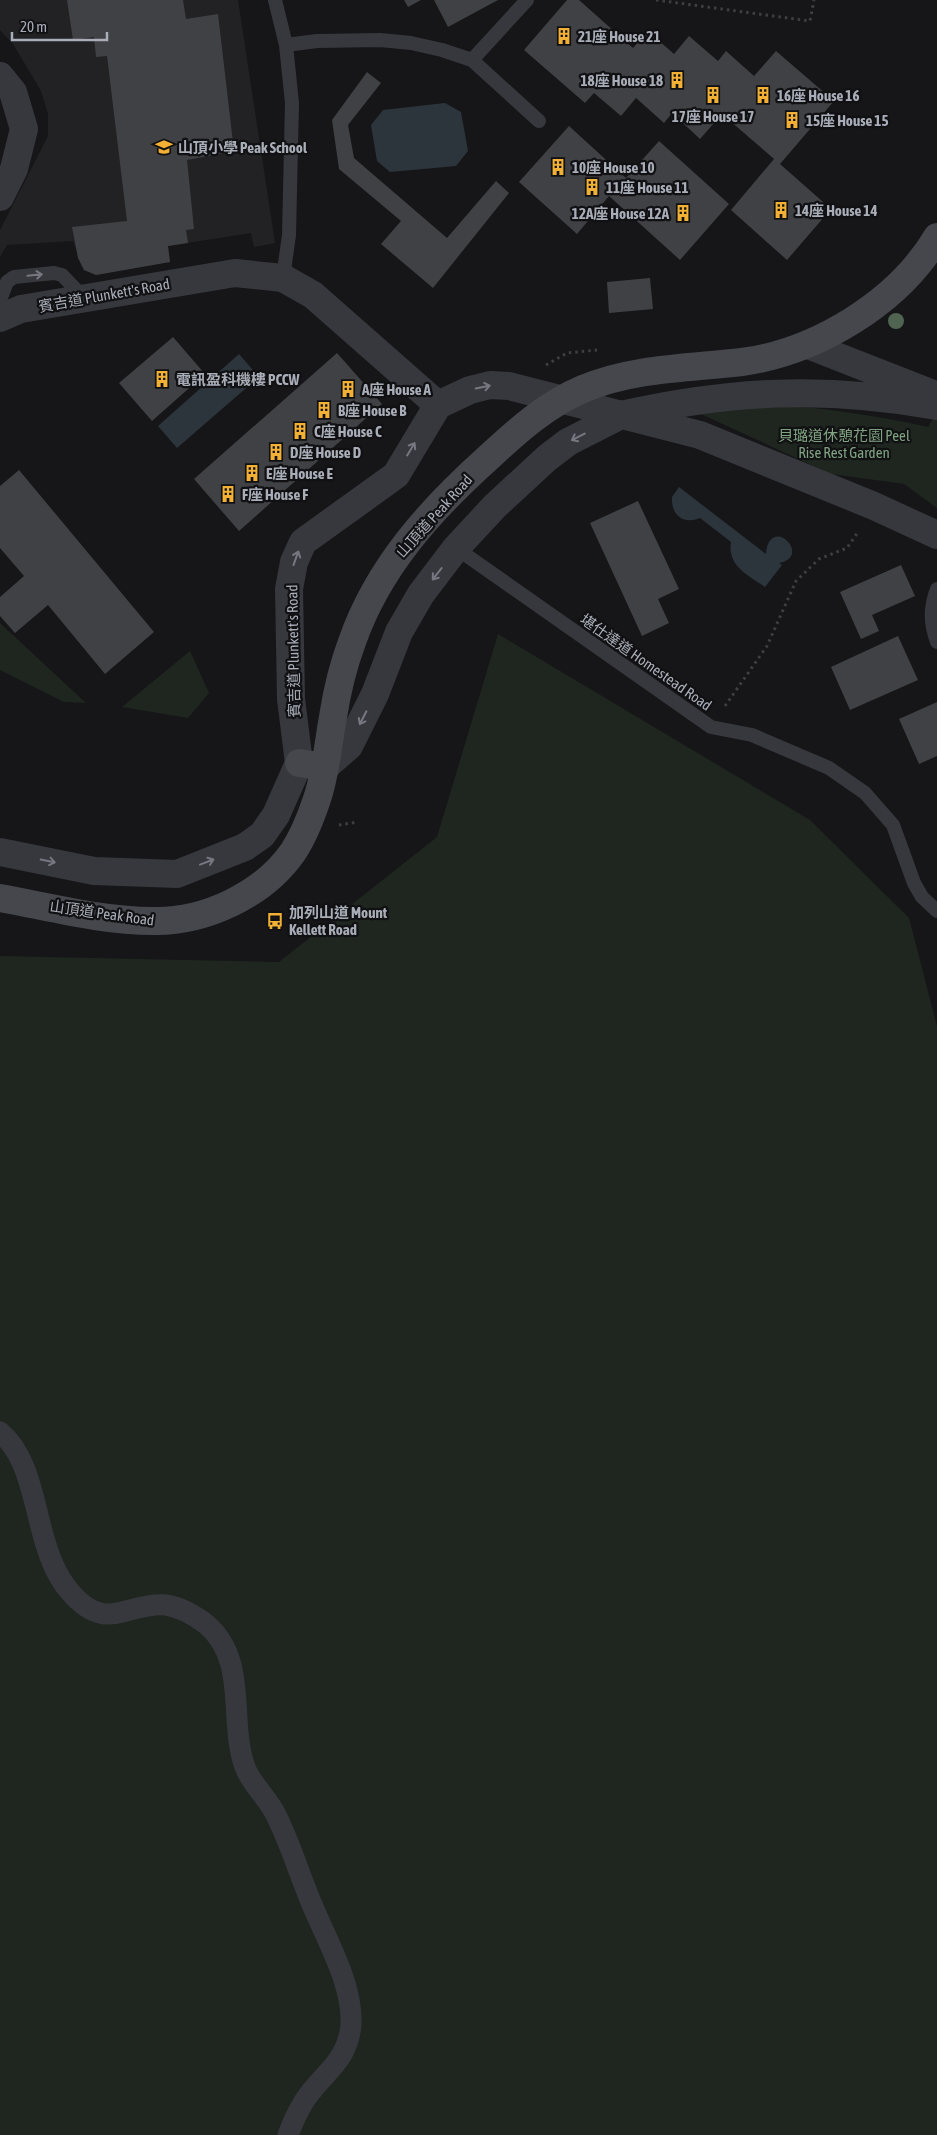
<svg xmlns="http://www.w3.org/2000/svg" width="937" height="2135" viewBox="0 0 937 2135" font-family="'Asap Condensed','Noto Sans TC',sans-serif">
  <rect width="100%" height="100%" fill="#161618"/>
  <path fill="#222225" d="M0 0H238L275 243 254 247 251 233 168 246 170 262 96 275 84 270 73 241 7 245 0 257V230L48 136V114L41 91 13 44 0 30Z"/>
  <path fill="#1e261f" d="M781 405C831 409 879 416 928 427L937 412V508L904 484 831 474 688 408Z
    M0 623 86 703 64 702 0 670Z
    M498 634 810 820 909 918 937 1026V2135H0V956L279 962 437 837Z
    M190 651 209 693 188 718 122 707Z"/>
  <path fill="#2c353c" d="M445 103 461 112 468 151 456 166 390 172 377 161 371 125 383 110Z
    M239 354 259 377 177 448 158 426Z
    M679 487 766 554C769 513 814 556 779 563L782 565 765 587C748 575 727 566 731 542L700 518C683 525 671 515 672 497Z"/>
  <path fill="#404145" d="M67 0H183L186 19 218 14 234 151 187 160 194 229 186 230 188 243 168 246 170 262 96 275 84 270 78 258 72 227 127 221 107 56 96 57 94 37 73 40Z
    M404 0H421L408 7Z
    M434 0H498L448 27Z
    M567 0H579L633 48 648 31 674 54 689 36 718 61 726 51 754 76 776 51 834 101 780 164 831 209 787 260 731 210 774 159 722 114 700 139 672 113 664 123 636 98 621 116 594 93 585 103 524 50Z
    M367 72 381 83 348 125 354 158 447 238 496 181 509 193 433 288 381 244 401 221 339 169 332 120Z
    M569 126 626 178 659 141 729 204 680 260 609 196 577 234 519 182Z
    M650 278 653 309 609 313 607 282Z
    M173 337 205 374 152 421 119 383Z
    M337 353 382 404 239 531 194 479Z
    M19 470 154 632 105 674 48 605 15 633 0 616V597L24 576 0 548V486Z
    M638 501 679 589 658 599 669 623 642 636 590 523Z
    M901 565 915 596 872 615 879 631 861 639 840 592Z
    M898 636 918 680 850 710 831 667Z
    M937 702V756L919 764 899 719Z"/>
  <g fill="none" stroke-linecap="round" stroke-linejoin="round">
    <path stroke="#3d3f44" stroke-width="3" stroke-dasharray="2.5 4" stroke-linecap="butt" d="M656 0 810 21 814 0
      M546 365 567 353 597 350
      M725 706 767 646 796 581 819 559 847 548 858 532
      M339 825 358 822"/>
    <path stroke="#37383d" stroke-width="14" d="M275 0 286 45 292 103 289 235 283 278
      M286 45 317 41 380 40 411 43 442 50 472 60 539 121
      M472 60 527 0
      M0 300 7 282 14 277 54 273 62 275 84 298
      M456 548 711 727 752 735 829 768 865 793 893 825 914 883 922 897 937 911
      M937 589C930 608 930 623 937 642"/>
    <path stroke="#37383d" stroke-width="21" d="M0 1432C43 1468 31 1549 71 1593 107 1634 126 1602 166 1605 180 1607 194 1615 206 1624 249 1660 228 1720 245 1767 251 1784 268 1798 276 1815 290 1843 299 1873 311 1902 326 1939 353 1984 351 2024 348 2064 320 2074 303 2103 297 2113 292 2124 288 2135"/>
    <path stroke="#37383d" stroke-width="28" d="M0 76 13 92 24 129 14 169 0 197
      M0 318 21 309 235 273 283 278 313 295 438 405
      M808 345 933 394
      M621 415C731 390 826 386 937 406
      M0 852 94 871 177 874 245 847 262 835 276 815 299 763"/>
    <path stroke="#37383d" stroke-width="28" d="M299 763 291 699 289 589 294 562 303 542 396 475 438 405 470 390 490 385 509 386 700 435 874 506 937 535
      M325 767 349 746 375 694 399 632 421 594 456 548 495 506 547 458 568 442 621 415"/>
    <path stroke="#45474d" stroke-width="28" d="M299 763 325 767
      M0 898C50 907 102 921 153 921 205 922 263 895 293 852 303 837 311 817 317 799 326 773 328 744 333 717 337 691 343 666 352 642 378 567 431 509 489 457 517 431 547 404 583 389 632 368 689 368 742 362 816 352 898 303 937 237"/>
  </g>
  <circle fill="#506452" cx="896" cy="321" r="8"/>
  <defs><path id="oneway-shaft" d="M-6 0H5M1.5-3L5.5 0L1.5 3" fill="none" stroke-width="1.6" stroke-linecap="round" stroke-linejoin="round" transform="scale(1.25)"/></defs>
  <g stroke="#757881">
    <use href="#oneway-shaft" transform="translate(35 275) rotate(-6)"/>
    <use href="#oneway-shaft" transform="translate(483 387) rotate(-12)"/>
    <use href="#oneway-shaft" transform="translate(578 437) rotate(153)"/>
    <use href="#oneway-shaft" transform="translate(411 449) rotate(-59)"/>
    <use href="#oneway-shaft" transform="translate(296 558) rotate(-70)"/>
    <use href="#oneway-shaft" transform="translate(437 574) rotate(128)"/>
    <use href="#oneway-shaft" transform="translate(363 718) rotate(117)"/>
    <use href="#oneway-shaft" transform="translate(48 861) rotate(11)"/>
    <use href="#oneway-shaft" transform="translate(207 862) rotate(-21)"/>
  </g>
  <defs>
    <g id="building-bare" transform="scale(1.35)"><path d="M-4-6H4V6H1V3H-1V6H-4ZM-2.5-4.3h1.7v1.8h-1.7ZM.8-4.3h1.7v1.8H.8ZM-2.5-1h1.7V.8h-1.7ZM.8-1h1.7V.8H.8Z" fill="#f2b134" stroke="#111113" stroke-width="2.5" paint-order="stroke"/></g>
    <g id="school-bare" transform="scale(1.35)"><path d="M0-5L7-2L0 1L-7-2ZM-4 1L0 2.5L4 1V4Q0 6-4 4Z" fill="#f2b134" stroke="#111113" stroke-width="2.5" paint-order="stroke"/></g>
    <g id="bus-bare" transform="scale(1.35)"><path d="M-5-6H5V4H4V6H2V4H-2V6H-4V4H-5ZM-3.5-4V0h7V-4ZM-3.5 1.2v1.5H-2V1.2ZM2 1.2v1.5H3.5V1.2Z" fill="#f2b134" stroke="#111113" stroke-width="2.5" paint-order="stroke"/></g>
  </defs>
  <g fill-rule="evenodd">
    <use href="#building-bare" x="564" y="36"/>
    <use href="#building-bare" x="677" y="80"/>
    <use href="#building-bare" x="713" y="95"/>
    <use href="#building-bare" x="763" y="95"/>
    <use href="#building-bare" x="792" y="120"/>
    <use href="#school-bare" x="164" y="147"/>
    <use href="#building-bare" x="558" y="167"/>
    <use href="#building-bare" x="592" y="187"/>
    <use href="#building-bare" x="781" y="210"/>
    <use href="#building-bare" x="683" y="213"/>
    <use href="#building-bare" x="162" y="379"/>
    <use href="#building-bare" x="348" y="389"/>
    <use href="#building-bare" x="324" y="410"/>
    <use href="#building-bare" x="300" y="431"/>
    <use href="#building-bare" x="276" y="452"/>
    <use href="#building-bare" x="252" y="473"/>
    <use href="#building-bare" x="228" y="494"/>
    <use href="#bus-bare" x="275" y="921"/>
  </g>
  <g text-anchor="middle" dominant-baseline="central" stroke-width="4.5" stroke-linejoin="round" paint-order="stroke">
    <g font-size="15" font-weight="bold" fill="#a8adb8" stroke="#111113" text-anchor="start">
      <text x="578" y="36">21座 House 21</text>
      <text x="663" y="80" text-anchor="end">18座 House 18</text>
      <text x="777" y="95">16座 House 16</text>
      <text x="713" y="116" text-anchor="middle">17座 House 17</text>
      <text x="806" y="120">15座 House 15</text>
      <text x="178" y="147">山頂小學 Peak School</text>
      <text x="572" y="167">10座 House 10</text>
      <text x="606" y="187">11座 House 11</text>
      <text x="795" y="210">14座 House 14</text>
      <text x="669" y="213" text-anchor="end">12A座 House 12A</text>
      <text x="176" y="379">電訊盈科機樓 PCCW</text>
      <text x="362" y="389">A座 House A</text>
      <text x="338" y="410">B座 House B</text>
      <text x="314" y="431">C座 House C</text>
      <text x="290" y="452">D座 House D</text>
      <text x="266" y="473">E座 House E</text>
      <text x="242" y="494">F座 House F</text>
      <text x="289" y="912">加列山道 Mount<tspan x="289" dy="17">Kellett Road</tspan></text>
    </g>
    <g font-size="15" fill="#a8adb8" stroke="#111113">
      <text transform="translate(104 295) rotate(-10)">賓吉道 Plunkett's Road</text>
      <text transform="translate(434 516) rotate(-48)">山頂道 Peak Road</text>
      <text transform="translate(293 651) rotate(-91)">賓吉道 Plunkett's Road</text>
      <text transform="translate(646 662) rotate(35)">堪仕達道 Homestead Road</text>
      <text transform="translate(102 913) rotate(8)">山頂道 Peak Road</text>
    </g>
    <g font-size="15" fill="#7fa381" stroke="#111113">
      <text x="844" y="435">貝璐道休憩花園 Peel<tspan x="844" dy="17">Rise Rest Garden</tspan></text>
    </g>
  </g>
  <path d="M12 32v8h95v-8" fill="none" stroke="#a8adb8" stroke-width="2.5"/>
  <text x="20" y="32" font-size="15" fill="#a8adb8" stroke="#111113" stroke-width="4" paint-order="stroke">20 m</text>
</svg>
